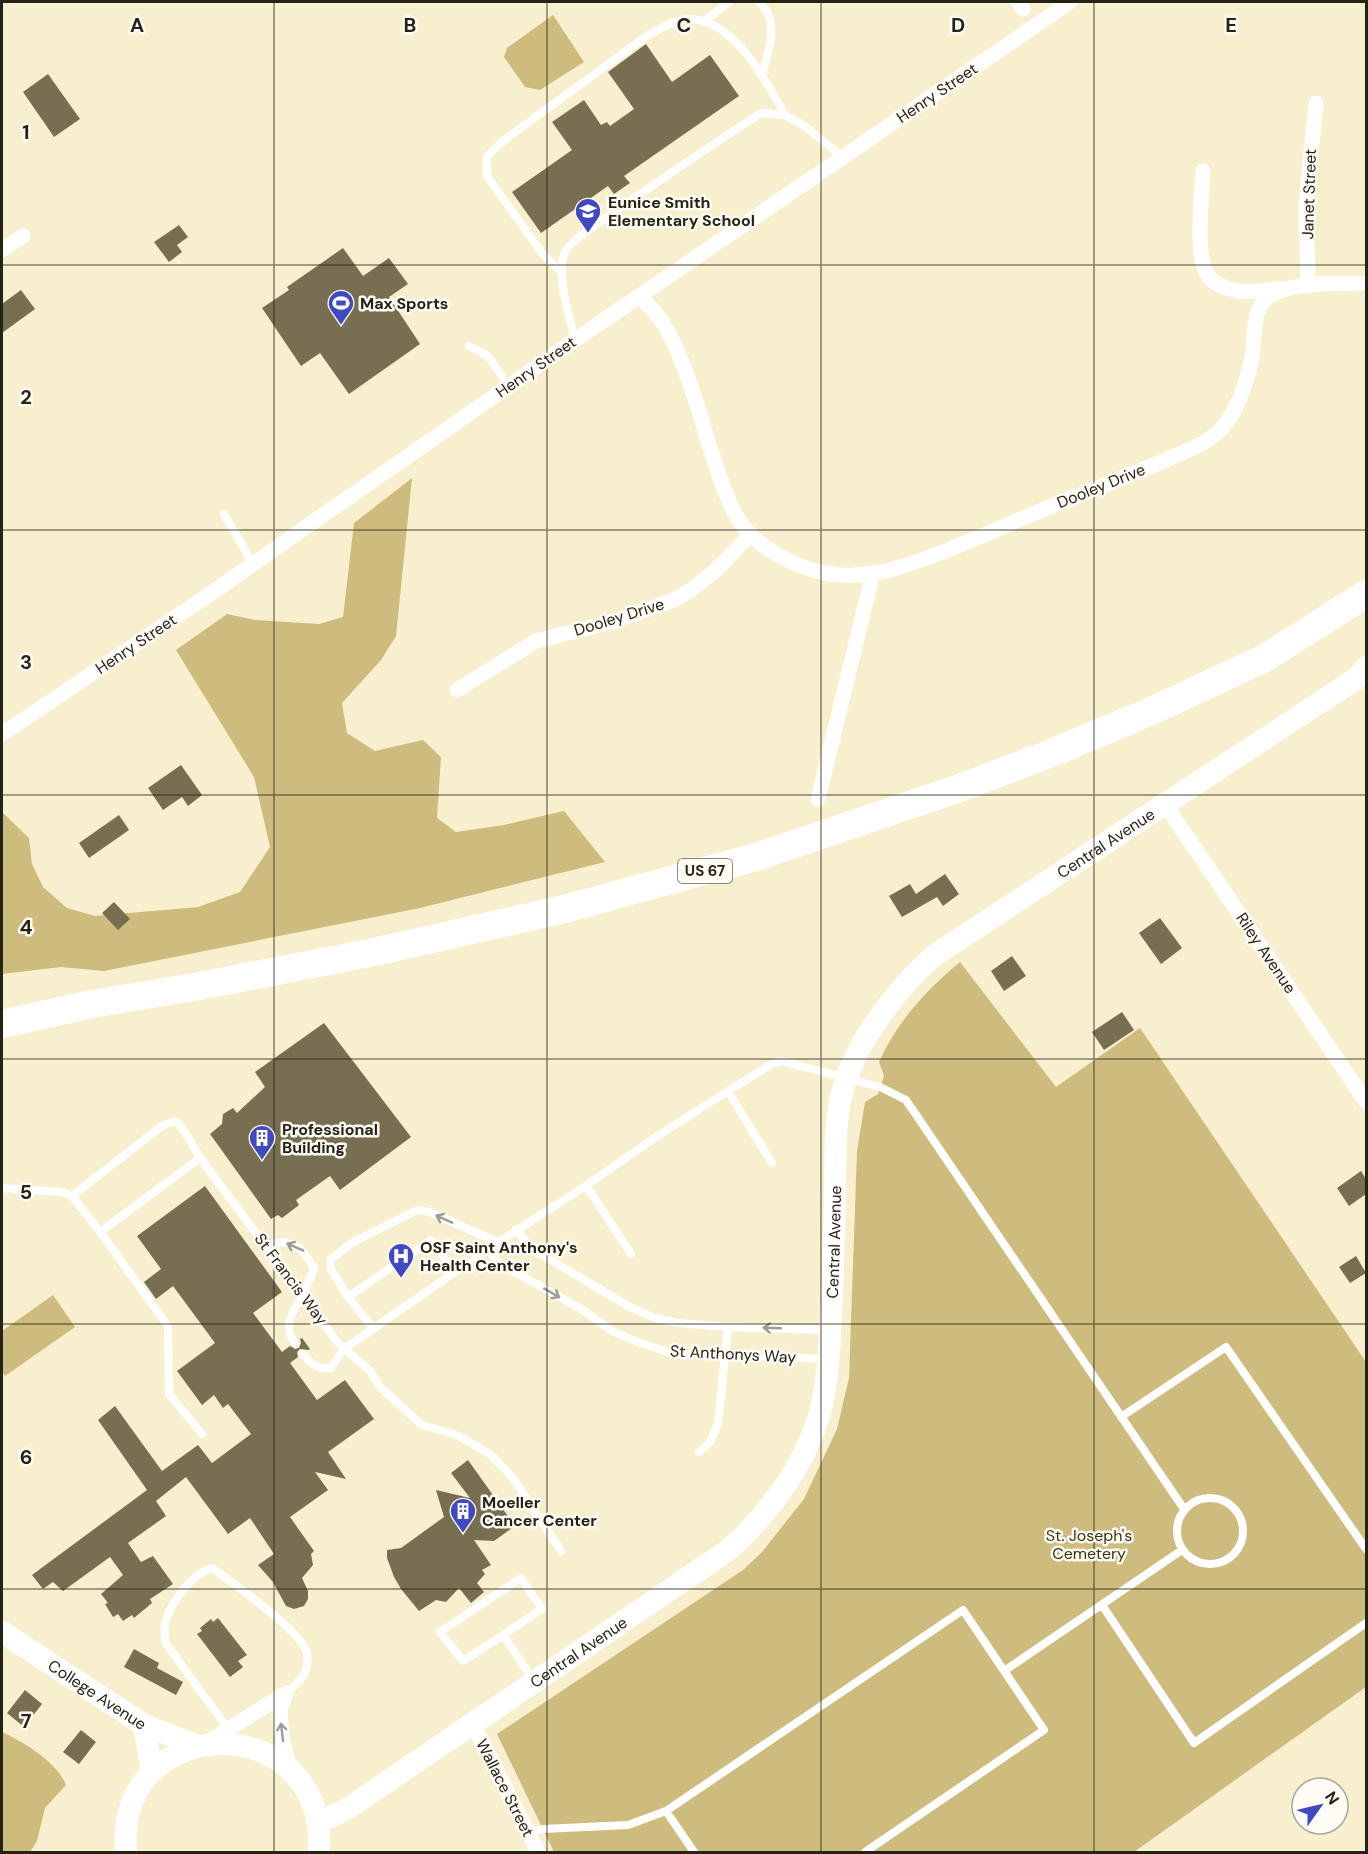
<svg xmlns="http://www.w3.org/2000/svg" width="1368" height="1854" viewBox="0 0 1368 1854" font-family="'DM Sans',sans-serif">
  <rect width="100%" height="100%" fill="#f8efce"/>
  <path fill="#cebc7e" d="M553 15 584 62 540 90 525 87 504 57 507 48Z
    M412 478 396 636 381 660 342 703 347 733 375 751 423 740 441 757 437 818 456 832 504 825 564 811 605 862 420 908 104 971 61 967 2 974V812L29 838 32 864 43 887 67 908 95 916 198 907 240 892 270 847 254 777 176 650 227 614 255 620 319 624 343 617 354 523Z
    M960 962 1056 1087 1140 1028 1366 1362V1687L1134 1852H554L497 1734 743 1570 762 1552 804 1499 837 1429 849 1378 857 1151 865 1102 878 1094 884 1076 879 1062C897 1022 926 990 960 962Z
    M53 1295 75 1327 5 1376 2 1372V1331Z
    M2 1732C24 1742 57 1762 66 1785L45 1808 37 1841 30 1852H2Z"/>
  <path fill="#786f52" d="M646 44 672 82 710 55 739 96 624 176 630 183 614 194 608 186 541 233 512 192 572 150 552 122 584 100 601 125 607 122 610 126 634 109 608 72Z
    M48 74 80 119 54 137 23 92Z
    M179 225 188 237 177 245 182 252 169 262 154 242Z
    M343 248 363 276 389 258 408 284 389 297 420 344 349 394 320 353 301 366 262 308 289 290 287 287Z
    M21 290 35 309 2 333V304Z
    M181 765 202 795 188 806 182 797 163 810 148 788Z
    M119 815 129 830 89 858 79 843Z
    M945 874 959 894 943 906 937 897 902 917 889 896 910 884 916 894Z
    M114 902 130 919 118 930 102 913Z
    M1160 918 1182 948 1161 964 1139 933Z
    M1012 956 1026 976 1004 991 991 971Z
    M1122 1012 1134 1030 1104 1050 1092 1032Z
    M324 1023 411 1137 340 1190 330 1176 296 1200 299 1205 282 1218 278 1215 271 1219 210 1134 222 1124 223 1114 233 1108 237 1113 265 1087 255 1072Z
    M1361 1171 1366 1179V1194L1349 1206 1337 1188Z
    M205 1186 282 1292 253 1313 282 1352 290 1346 295 1349 299 1348 301 1343 300 1339 302 1338 310 1349 308 1350 300 1349 297 1352 298 1357 290 1363 317 1400 345 1380 374 1419 328 1452 346 1479 315 1472 328 1490 290 1517 314 1551 311 1554 313 1565 302 1578 308 1591V1599L304 1606 294 1609 286 1606 273 1582 258 1565 274 1554 250 1518 228 1534 186 1477 156 1501 166 1516 128 1543 141 1562 153 1556 173 1584 150 1599 152 1603 134 1618 132 1615 123 1621 118 1614 113 1617 105 1604 108 1603 101 1594 123 1575 110 1557 63 1591 53 1582 43 1589 32 1575 147 1490 98 1420 115 1406 162 1471 198 1445 212 1463 251 1434 228 1404 223 1408 214 1395 202 1405 177 1371 215 1343 173 1286 156 1299 144 1282 161 1269 137 1236Z
    M1356 1256 1366 1273 1350 1283 1339 1267Z
    M468 1460 515 1526 494 1541 474 1540 491 1565 482 1570 485 1574 477 1583 484 1592 471 1603 459 1588 446 1602 436 1600 419 1611 401 1589 394 1577 387 1558V1550L401 1548 444 1517 436 1490 470 1498 451 1473Z
    M218 1618 247 1655 238 1661 243 1667 230 1677 197 1634 202 1631 200 1628 211 1619 213 1622Z
    M134 1649 159 1663 157 1668 183 1682 176 1695 124 1667Z
    M25 1690 42 1704 24 1727 7 1713Z
    M81 1730 96 1742 79 1764 63 1752Z"/>
  <g fill="none" stroke-linecap="round" stroke-linejoin="round">
    <path stroke="#fff" stroke-width="8" d="M759 2C781 22 768 51 762 76
      M703 22 729 2
      M561 272 542 253 487 176V157L499 144 648 35C660 29 673 20 687 19 733 17 766 81 785 115
      M575 340C570 318 554 270 566 250 575 237 603 220 616 211 664 177 712 145 761 113L785 115 803 125 843 157
      M469 346 488 356 509 386
      M224 514 253 564
      M728 1091 772 1163
      M586 1185 631 1254
      M2 1188 62 1192 72 1196 100 1232 200 1158 338 1343 370 1371 381 1388 422 1425 457 1435 490 1454 512 1477 561 1551
      M72 1196 163 1125 176 1121 187 1135 200 1158
      M516 1229 532 1249 630 1307 655 1318 678 1323 728 1327 829 1330
      M100 1232 168 1326 169 1394 202 1434
      M265 1245C292 1238 302 1245 314 1269
      M488 1249 500 1264 583 1310 612 1331 640 1343 675 1354 828 1359
      M348 1297 331 1269 330 1260 353 1242 417 1210 430 1212 497 1242
      M373 1328 348 1297 431 1240 454 1272
      M295 1343C281 1326 294 1310 303 1295 307 1287 310 1277 314 1269
      M303 1354C311 1365 318 1369 331 1368L344 1349 488 1249 584 1187 659 1135 728 1091 772 1064 782 1061 880 1087 906 1100 1184 1509
      M1121 1417 1226 1347 1366 1549
      M699 1452 710 1442 718 1424 728 1327
      M1177 1531a33 33 0 1 1 66 0a33 33 0 1 1-66 0Z
      M1102 1605 1194 1743 1366 1623
      M503 1635 463 1661 440 1632 521 1578 542 1609 503 1635 534 1681
      M1004 1671 1182 1550
      M228 1729 165 1642C165 1636 164 1629 165 1623 172 1601 190 1575 212 1568 231 1582 305 1633 307 1654 310 1672 299 1683 286 1693
      M528 1833 543 1829 628 1825 666 1811
      M694 1852 666 1811 963 1610 1044 1730 865 1852"/>
    <path stroke="#fff" stroke-width="15" d="M1018 2 1023 9
      M1203 171C1202 197 1194 257 1209 277 1216 286 1228 289 1238 291 1252 293 1266 290 1280 289
      M2 250 23 236
      M1308 286 1306 204 1316 103
      M639 296C645 302 652 308 657 315 684 349 700 420 715 462 723 487 732 517 751 535 778 560 817 577 854 575 867 574 881 573 894 569 948 553 1000 527 1052 506 1088 492 1125 477 1161 462 1182 452 1207 445 1223 427 1239 408 1247 381 1252 357 1256 336 1250 308 1271 295 1294 281 1339 284 1366 283
      M457 690 536 641 612 622 674 600 691 590 716 570 751 534
      M2 734 194 605 575 340 1070 2
      M818 799 873 573
      M1165 804 1366 1102
      M286 1693 280 1711 282 1737 290 1770
      M473 1724 538 1852
      M205 1744 286 1693"/>
    <g stroke="#fff" stroke-width="22">
      <path id="s1" d="M2 1632 144 1725 199 1746"/>
      <path d="M144 1725 152 1772"/>
      <path id="s2" d="M317 1820 331 1817 347 1809 727 1551C770 1514 809 1460 822 1404 827 1381 829 1357 830 1332 833 1286 834 1239 835 1192 836 1160 834 1128 841 1097 852 1046 897 988 935 955L1357 678 1366 667"/>
      <path d="M126 1852C114 1709 328 1707 319 1852"/>
    </g>
    <path stroke="#fff" stroke-width="28" d="M2 1024 92 1004 200 986 374 952 503 923 568 908 756 857 957 789 1049 754 1147 713 1265 658 1366 594"/>
  </g>
  <defs><path id="oneway-shaft" d="M-6 0H5M1.5-3L5.5 0L1.5 3" fill="none" stroke-width="1.6" stroke-linecap="round" stroke-linejoin="round" transform="scale(1.5)"/></defs>
  <g stroke="#9d9c96">
    <use href="#oneway-shaft" transform="translate(444 1219) rotate(-156)"/>
    <use href="#oneway-shaft" transform="translate(295 1247) rotate(-156)"/>
    <use href="#oneway-shaft" transform="translate(552 1293) rotate(30)"/>
    <use href="#oneway-shaft" transform="translate(772 1328) rotate(-178)"/>
    <use href="#oneway-shaft" transform="translate(282 1732) rotate(-97)"/>
  </g>
  <path fill="none" stroke="#252216" stroke-width="1.5" stroke-opacity="0.55" d="M274 2V1852M547 2V1852M821 2V1852M1094 2V1852M2 265H1366M2 530H1366M2 795H1366M2 1059H1366M2 1324H1366M2 1589H1366"/>
  <defs>
    <g id="school-pin" transform="scale(1.35)"><path d="M0 17L-7.5 6A9.5 9.5 0 1 1 7.5 6Z" fill="#4049bd" stroke="#fefcf5"/><path d="M0-5L7-2L0 1L-7-2ZM-4 1L0 2.5L4 1V4Q0 6-4 4Z" fill="#fff"/></g>
    <g id="stadium-pin" transform="scale(1.35)"><path d="M0 17L-7.5 6A9.5 9.5 0 1 1 7.5 6Z" fill="#4049bd" stroke="#fefcf5"/><path d="M0-5a6.5 5 0 1 0 0 10a6.5 5 0 1 0 0-10ZM-3.5-1.8h7v3.6h-7Z" fill="#fff"/></g>
    <g id="building-pin" transform="scale(1.35)"><path d="M0 17L-7.5 6A9.5 9.5 0 1 1 7.5 6Z" fill="#4049bd" stroke="#fefcf5"/><path d="M-4-6H4V6H1V3H-1V6H-4ZM-2.5-4.3h1.7v1.8h-1.7ZM.8-4.3h1.7v1.8H.8ZM-2.5-1h1.7V.8h-1.7ZM.8-1h1.7V.8H.8Z" fill="#fff"/></g>
    <g id="hospital-pin" transform="scale(1.35)"><path d="M0 17L-7.5 6A9.5 9.5 0 1 1 7.5 6Z" fill="#4049bd" stroke="#fefcf5"/><path d="M-5-5h3v3.5h4V-5h3V5h-3V1.5h-4V5h-3Z" fill="#fff"/></g>
  </defs>
  <g fill-rule="evenodd">
    <use href="#school-pin" x="588" y="211"/>
    <use href="#stadium-pin" x="341" y="303"/>
    <use href="#building-pin" x="262" y="1138"/>
    <use href="#hospital-pin" x="401" y="1256"/>
    <use href="#building-pin" x="463" y="1511"/>
  </g>
  <g text-anchor="middle" dominant-baseline="central" stroke-width="5" stroke-linejoin="round" paint-order="stroke">
    <rect fill="#fefcf5" stroke="#666359" stroke-width="1.5" x="678" y="859" width="54" height="24" rx="4.5"/>
    <g font-size="15" font-weight="bold" fill="#252216">
      <text x="705" y="871">US 67</text>
    </g>
    <g font-size="16" fill="#252216" stroke="#fefcf5">
      <text transform="translate(937 93) rotate(-34)">Henry Street</text>
      <text transform="translate(1309 194) rotate(-88)">Janet Street</text>
      <text transform="translate(536 367) rotate(-35)">Henry Street</text>
      <text transform="translate(1101 486) rotate(-22)">Dooley Drive</text>
      <text transform="translate(619 617) rotate(-17)">Dooley Drive</text>
      <text transform="translate(136 644) rotate(-34)">Henry Street</text>
      <text stroke="none"><textPath href="#s2" startOffset="1354">Central Avenue</textPath></text>
      <text transform="translate(1266 953) rotate(56)">Riley Avenue</text>
      <text stroke="none"><textPath href="#s2" startOffset="832">Central Avenue</textPath></text>
      <text transform="translate(291 1279) rotate(53)">St Francis Way</text>
      <text transform="translate(733 1354) rotate(3)">St Anthonys Way</text>
      <text stroke="none"><textPath href="#s2" startOffset="312">Central Avenue</textPath></text>
      <text stroke="none"><textPath href="#s1" startOffset="114">College Avenue</textPath></text>
      <text transform="translate(505 1788) rotate(63)">Wallace Street</text>
    </g>
    <g font-size="16" font-weight="bold" fill="#252216" stroke="#fefcf5" text-anchor="start">
      <text x="608" y="202">Eunice Smith<tspan x="608" dy="18">Elementary School</tspan></text>
      <text x="360" y="303">Max Sports</text>
      <text x="282" y="1129">Professional<tspan x="282" dy="18">Building</tspan></text>
      <text x="420" y="1247">OSF Saint Anthony's<tspan x="420" dy="18">Health Center</tspan></text>
      <text x="482" y="1502">Moeller<tspan x="482" dy="18">Cancer Center</tspan></text>
    </g>
    <g font-size="16" fill="#3d330f" stroke="#fefcf5">
      <text x="1089" y="1535">St. Joseph's<tspan x="1089" dy="18">Cemetery</tspan></text>
    </g>
  </g>
  <g font-size="20" text-anchor="middle" font-weight="bold" fill="#252216" stroke="#fefcf5" stroke-width="5" stroke-linejoin="round" paint-order="stroke">
    <text x="137" y="32">A</text>
    <text x="410" y="32">B</text>
    <text x="684" y="32">C</text>
    <text x="958" y="32">D</text>
    <text x="1231" y="32">E</text>
    <text x="26" y="139">1</text>
    <text x="26" y="404">2</text>
    <text x="26" y="669">3</text>
    <text x="26" y="934">4</text>
    <text x="26" y="1199">5</text>
    <text x="26" y="1464">6</text>
    <text x="26" y="1728">7</text>
  </g>
  <rect width="1368" height="1854" fill="none" stroke="#252216" stroke-width="6"/>
  <g transform="translate(1320 1806) rotate(56)"><circle r="28" fill="#fefcf5" stroke="#a7a59c" stroke-width="1.5"/>
  <path d="M0-4.5L10 22L0 15L-10 22Z" fill="#4049bd"/>
  <text y="-9" font-size="16" font-weight="bold" text-anchor="middle" fill="#252216">N</text>
  </g>
</svg>
